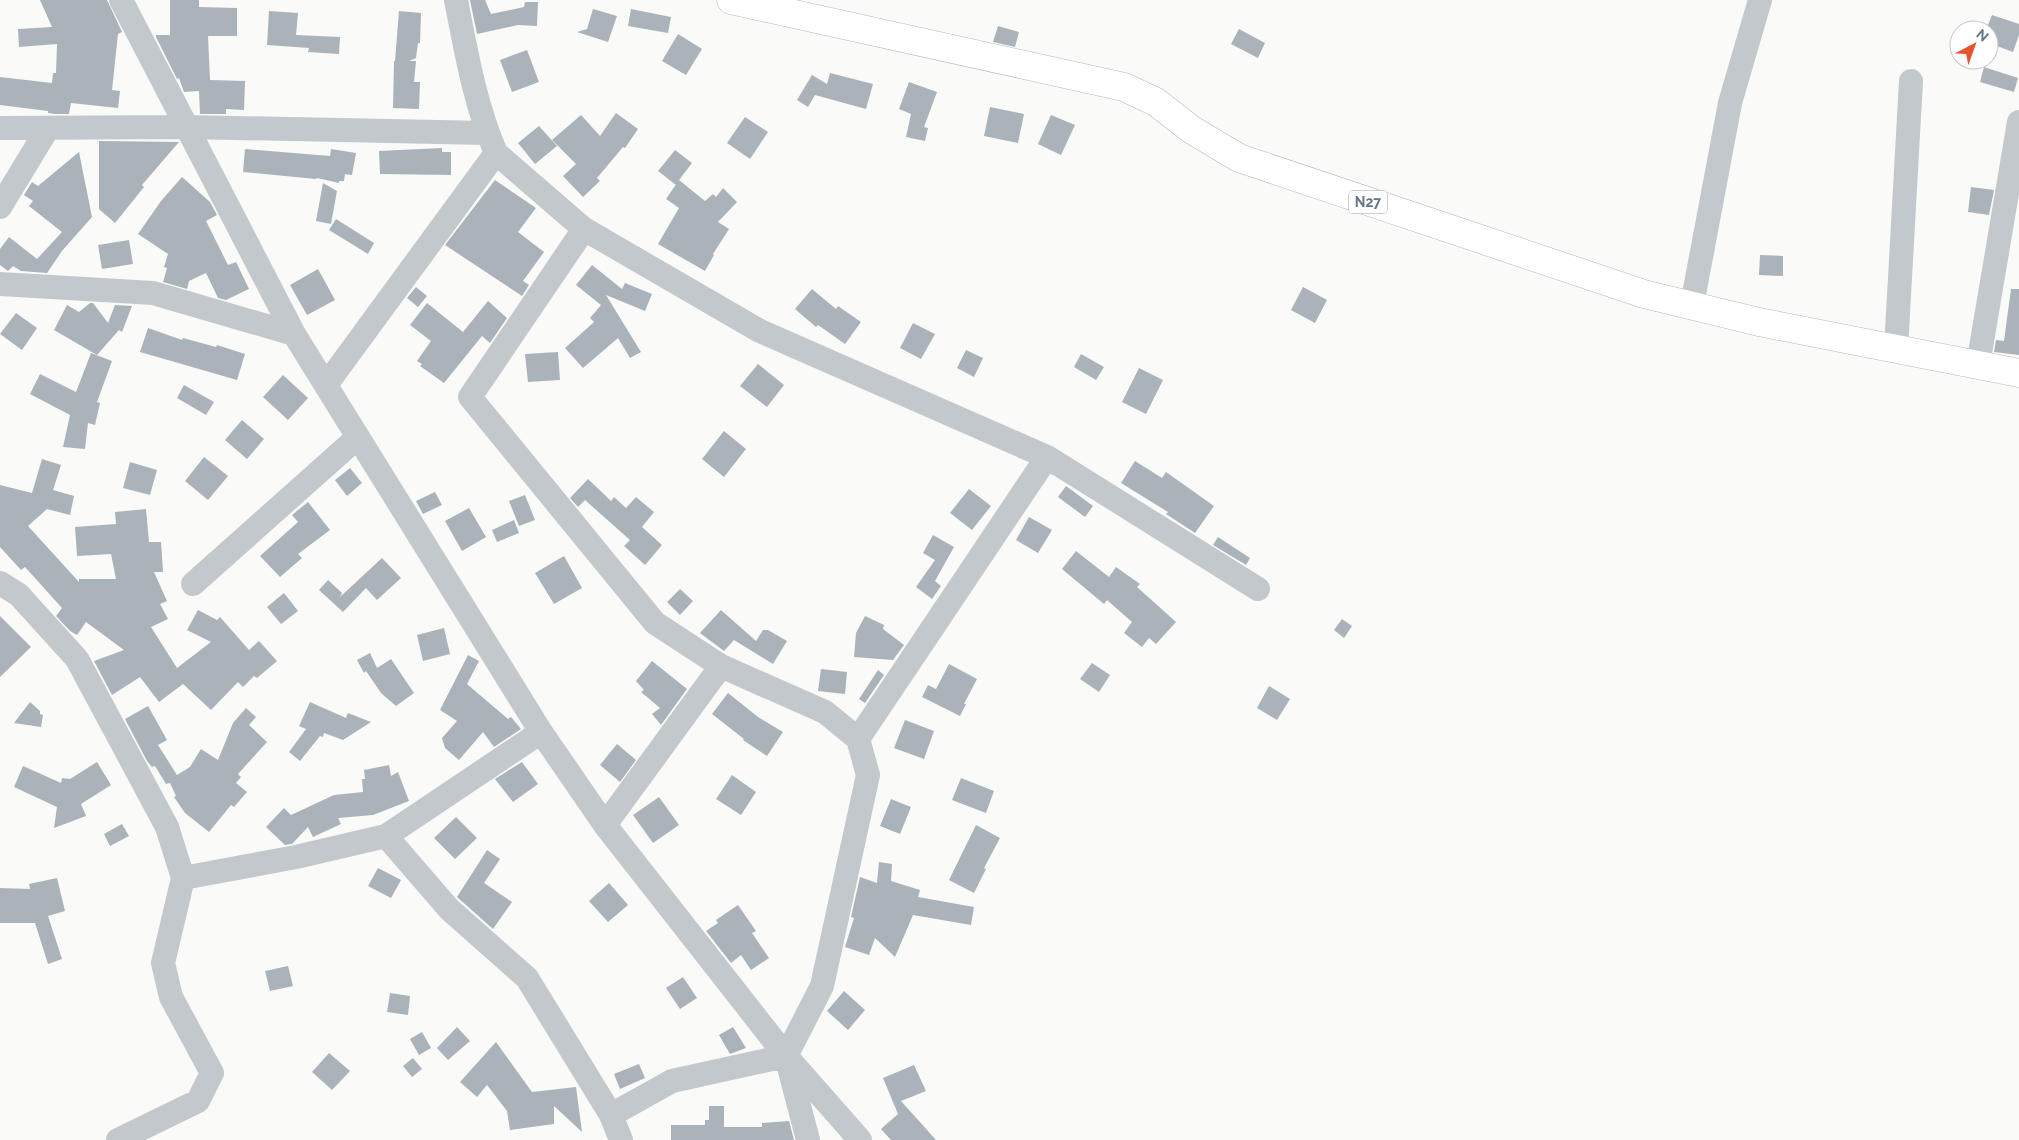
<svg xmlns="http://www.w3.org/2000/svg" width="2019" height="1140" viewBox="0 0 2019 1140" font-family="Raleway,sans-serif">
  <rect width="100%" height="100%" fill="#fafaf8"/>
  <path fill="#aab3b9" d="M40 0H107L122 32 118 34 112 90 120 91 118 108 71 103 69 114H55L48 113V111L0 105V77L52 83 53 73H56L57 44 19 47 18 29 52 27Z
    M170 0H199V7L237 8V36H208L210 80 245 81 244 110 226 109V114H200L199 91 184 92 179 78 177 79 156 37V35H170Z
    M470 0H485L491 14 524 7 525 2H538L537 26 518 25 477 34Z
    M593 9 617 16 608 42 577 32 587 29Z
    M631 9 671 17 668 33 628 26Z
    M269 11 298 13 296 35 340 37 339 54 308 52 309 48 267 45Z
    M399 11 421 13 420 43H418L416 58 409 61H416L414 82H420L419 109 393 108 394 61H395Z
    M1992 15 2019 24V35L2013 52 1989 43V30H1986Z
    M998 26 1019 32 1015 47 993 42Z
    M1239 29 1265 43 1258 58 1231 44Z
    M678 34 702 49 686 75 662 61Z
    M527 50 539 82 512 92 500 60Z
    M1984 67 2018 78 2014 92 1980 82Z
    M830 73 873 84 866 109 815 95 808 107 797 100 812 75 827 84Z
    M909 82 937 92 924 127 928 128 925 141 906 137 911 114 899 109Z
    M990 107 1024 114 1018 143 984 136Z
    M616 113 638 129 625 148 623 147 597 178 600 181 583 197 563 176 576 164 552 140 581 115 600 136Z
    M1051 115 1075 125 1061 155 1038 144Z
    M745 117 768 132 750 159 727 143Z
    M539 126 557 146 535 164 518 143Z
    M99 141 179 142 142 185 144 187 115 223 99 209Z
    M442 148V152H451V175L380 174 379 151Z
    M245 149 330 156 331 149 356 153 352 175 345 174 344 181H339V183L317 178 316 179 243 172Z
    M675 150 692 163 679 180 705 201 713 194 716 197 723 188 737 202 718 222 729 229 713 254 714 255 705 271 658 244 679 208 666 199 677 183 676 185 658 171Z
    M79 152 92 217 61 252 62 251 47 273 21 271 13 266 8 271 0 265V249L9 237 37 259 62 232 29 206 33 201 24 195 32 182 38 186Z
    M182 177 210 202 217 215 206 221 228 265 236 262 249 289 226 300 218 298 206 273 189 281 187 289 163 282 167 268 164 267 168 254 138 234 161 201Z
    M495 180 536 208 518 232 544 252 523 281 529 285 522 296 445 245Z
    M323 183 337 191 331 224 316 221Z
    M1971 187 1994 190 1989 215 1968 212Z
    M336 219 374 243 368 254 329 230Z
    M129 240 133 264 102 269 98 245Z
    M1760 255 1783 256V276L1759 275Z
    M592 265 622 289 625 283 652 294 645 311 606 295 641 352 630 358 618 338 583 368 565 348 594 322 590 318 601 305 576 285Z
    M318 269 335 300 307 315 290 285Z
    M416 287 427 296 418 307 407 298Z
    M1303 287 1327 300 1315 323 1291 310Z
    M812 289 836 309 838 306 861 322 845 344 818 325 816 327 795 309Z
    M2011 289H2019V355L1994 352 1996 340 2004 341Z
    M488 301 507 318 490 343 482 336 444 383 420 366 422 364 417 361 431 341 410 325 427 303 463 332Z
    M90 303H93L108 323 115 305 132 306 122 332 119 330 97 355 54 330 67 305 79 312Z
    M16 313 37 328 22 350 0 334Z
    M913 323 935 334 921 359 900 348Z
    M148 328 182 340 183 338 216 347 217 345 245 354 237 380 140 352Z
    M966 350 983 358 974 377 957 368Z
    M558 352 560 380 528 382 525 354Z
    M91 353 112 361 97 402 100 403 95 425 88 423 85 449 63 447 70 415 30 394 40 374 76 392Z
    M1081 354 1104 367 1096 380 1074 367Z
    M758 364 784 385 767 407 740 386Z
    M1139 368 1163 380 1146 414 1122 402Z
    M283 375 308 398 288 420 263 397Z
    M184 385 214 402 206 415 177 398Z
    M242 420 264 439 247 459 225 440Z
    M724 431 746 449 724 477 702 459Z
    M204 457 228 476 208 500 185 481Z
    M42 459 61 465 53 490 74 496 70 515 47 509 28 526 79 582V579H116L111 554 77 556 75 527 116 524 115 512 146 509 149 542H161L163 572H154L167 601 160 604 168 619 151 627 177 668 211 642 187 630 198 610 217 620 220 617 249 650 259 641 277 661 257 678 254 676 243 687 238 682 211 710 183 684 159 702 140 677 112 695 94 661 124 650 86 622 77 635 70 631 56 616 62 608 25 567 21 570 0 547V485L32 493Z
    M1135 461 1162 478 1166 472 1214 506 1195 533 1166 514 1168 512 1121 483Z
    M130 462 157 470 150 495 123 488Z
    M350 468 362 483 347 496 335 480Z
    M588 479 611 501 614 497 626 508 636 497 654 512 642 527 662 545 645 565 624 546 630 540 585 500 578 507 570 498Z
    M1066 486 1093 506 1085 517 1058 497Z
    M969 489 991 506 972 530 950 513Z
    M435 492 442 505 423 514 416 501Z
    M525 495 535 520 519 526 509 501Z
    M308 502 330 530 298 554 302 558 280 577 260 556 298 522 292 515Z
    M469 508 486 537 462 551 445 521Z
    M1029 517 1052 530 1038 553 1016 540Z
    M514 520 519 533 497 542 492 530Z
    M933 535 954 547 935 581 941 586 932 599 916 587 935 560 923 553Z
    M1218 537 1250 558 1246 565 1213 545Z
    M1076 551 1109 577 1116 567 1140 584 1137 587 1176 622 1156 644 1149 638 1142 647 1124 633 1132 622 1107 600 1104 604 1062 569Z
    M564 556 582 588 554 604 535 573Z
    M382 558 401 578 377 600 366 588 343 612 319 590 328 580 342 593 340 597Z
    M680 589 693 601 680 615 667 602Z
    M284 593 298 611 281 624 267 607Z
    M721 610 756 641 763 630H768L787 641 773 664 734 640 724 651 700 633Z
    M0 616 31 647 0 677Z
    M865 616 884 625 883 629 904 645 893 660 854 657 856 633Z
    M1342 619 1352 626 1344 638 1334 630Z
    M444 628 450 654 423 661 417 635Z
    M370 653 377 668 391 659 414 693 396 706 381 693 366 671 364 673 357 660Z
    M468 655 479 661 467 684 508 719 511 717 521 729 494 747 483 732 459 760 445 748 442 738 457 721 440 710Z
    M652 661 687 689 661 725 652 714 660 708 641 692 644 690 636 681Z
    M1092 663 1110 675 1099 692 1080 679Z
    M949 664 977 679 964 704H966L960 716 922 697 928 685 936 689Z
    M821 669 847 672 845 694 818 691Z
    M878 670 884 675 865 703 859 699Z
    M1269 686 1290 699 1277 720 1257 708Z
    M728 693 758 717 783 732 767 756 743 740 744 739 712 714Z
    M30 702 40 711V714L43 715 41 727 14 723Z
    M310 702 346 718 348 713 371 722 343 740 324 733 323 737 320 736 300 761 289 752 306 729 299 726Z
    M148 706 167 740 158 745 177 775 190 767 201 749 218 760 233 723 246 708 256 717 249 725 267 742 238 774 241 777 236 783 247 792 234 807 231 805 209 832 185 813 174 797 176 796 170 783 166 784 155 766 152 767 147 761 125 719Z
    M905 720 934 731 924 759 894 748Z
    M617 744 636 760 620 782 600 765Z
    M97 762 111 785 81 804 86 816 54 828 57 807 14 787 23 766 61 783 62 778 70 779Z
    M522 762 538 784 513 802 495 779Z
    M389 765 391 776 398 772 409 801 373 815 338 818 341 824 313 837 308 827 292 844 285 845 266 827 284 808 291 815 334 795 363 792 362 779H365L364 770Z
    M732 775 756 792 741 815 716 799Z
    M961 778 994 791 986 813 952 800Z
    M659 797 679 825 653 843 633 815Z
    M891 799 911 807 900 834 880 826Z
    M456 817 477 838 455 859 434 838Z
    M122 824 129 836 110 846 104 834Z
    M976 825 1000 838 984 868 986 869 974 893 949 880Z
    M487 850 500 859 484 883 512 902 493 929 457 897Z
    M879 862 892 864 891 881 920 890 918 897 974 907 971 925 913 915 895 957 875 938 869 955 845 947 854 918 851 917 860 877 877 883Z
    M378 868 401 880 391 898 368 886Z
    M57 878 65 911 48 916 62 959 48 964 35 923H0V888L30 889 29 884Z
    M609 883 628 905 608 922 589 901Z
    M738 905 756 931 752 933 769 958 751 970 741 955 731 963 706 931 718 923 716 920Z
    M288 966 293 986 270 991 265 971Z
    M683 977 697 998 680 1009 666 988Z
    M844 991 865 1010 848 1030 827 1011Z
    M390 993 410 996 408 1015 387 1012Z
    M457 1027 470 1041 448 1060 437 1048Z
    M733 1027 746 1048 730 1054 719 1035Z
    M422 1032 431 1048 419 1055 410 1039Z
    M496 1042 532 1092 576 1087 582 1132 554 1106V1124L510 1130 507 1111 487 1085 477 1097 460 1082Z
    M329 1053 350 1071 332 1090 312 1072Z
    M413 1058 422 1069 412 1077 403 1066Z
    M639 1064 645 1078 620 1089 614 1074Z
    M914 1065 926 1091 901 1101 936 1140H891L881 1129 898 1114 883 1078Z
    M709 1106H724V1127H762V1123L789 1121 794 1140H671V1125H705V1120H709Z"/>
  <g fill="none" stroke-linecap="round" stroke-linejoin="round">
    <g stroke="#b5babe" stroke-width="29">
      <path id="major" d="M731 0 1124 87 1156 102 1192 130 1239 158 1644 294 1759 322 2019 373"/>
    </g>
    <path stroke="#c3c8cc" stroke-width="24" d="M121 0 294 334 541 732 605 825 786 1056 860 1140
      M0 128 186 127 487 133
      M496 153 584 229 760 331 1047 457 1258 589
      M0 207 48 128
      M584 229 470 397 655 623 721 666 825 712 858 739 868 775 822 986 786 1056 808 1140
      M0 284 153 293 294 334
      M1692 305 1730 103 1760 0
      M1896 349 1911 81
      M1978 365 2019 122
      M326 385 496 153C475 105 466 51 456 0
      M0 583 19 595 77 659 167 827 183 878 163 963 171 997 212 1073 198 1101 118 1140
      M193 584 358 437
      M858 739 1047 457
      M605 825 721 666
      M386 836 449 909 527 978 611 1115 621 1140
      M183 878 296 857 386 836 541 732
      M611 1115 672 1081 786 1056"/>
    <use href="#major" stroke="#fff" stroke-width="28"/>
  </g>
  <g text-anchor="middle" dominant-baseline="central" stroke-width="5" stroke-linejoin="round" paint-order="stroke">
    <rect fill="#fff" stroke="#939fa8" stroke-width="1" x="1349" y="190.5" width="38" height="23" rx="4"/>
    <g font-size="14" font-weight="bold" fill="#657683">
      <text x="1368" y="202">N27</text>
    </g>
  </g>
  <g transform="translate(1974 45) rotate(41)"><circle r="24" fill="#ffffff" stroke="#c1c8cd"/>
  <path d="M0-4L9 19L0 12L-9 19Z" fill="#e4572e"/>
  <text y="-8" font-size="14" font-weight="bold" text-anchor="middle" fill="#657683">N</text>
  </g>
</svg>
